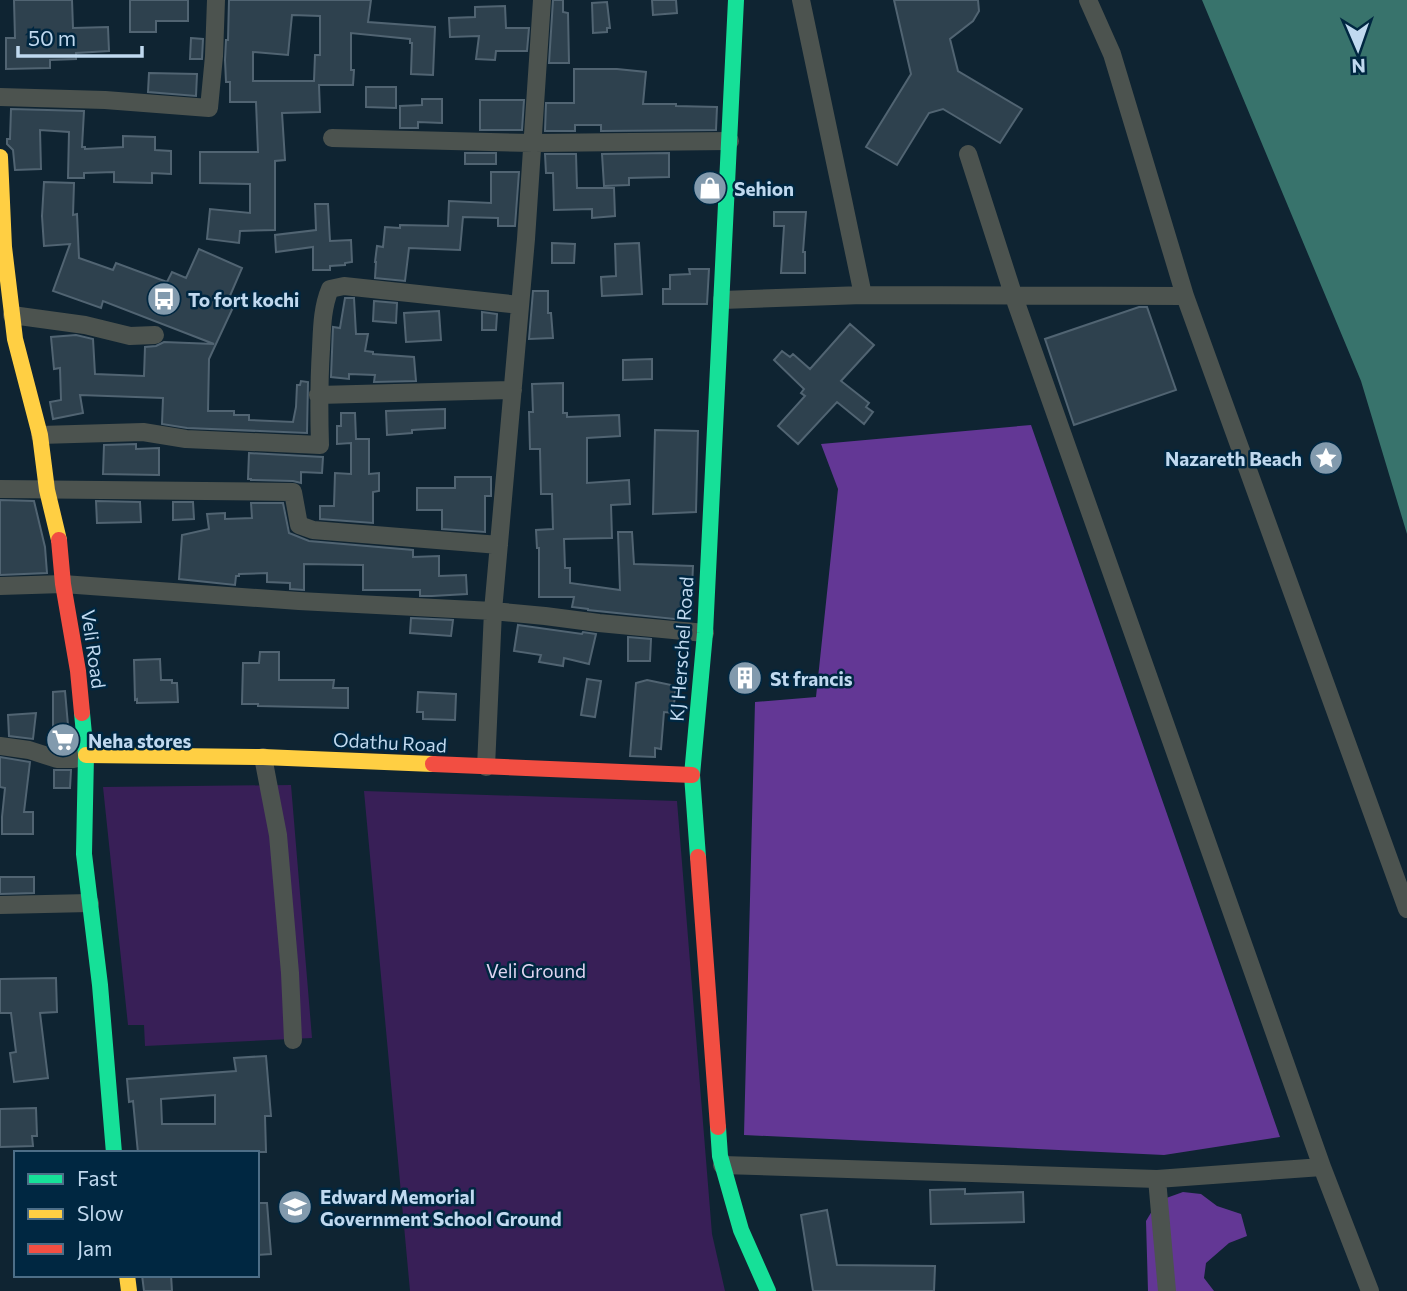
<svg xmlns="http://www.w3.org/2000/svg" width="1407" height="1291" viewBox="0 0 1407 1291" font-family="Commissioner,sans-serif">
  <rect width="100%" height="100%" fill="#0f2432"/>
  <path fill="#381f57" d="M291 785 312 1038 145 1046 144 1025H128L103 787Z
    M364 791 677 801 712 1234 725 1291H410Z"/>
  <path fill="#633795" d="M1031 425 1280 1137 1164 1155 744 1135 755 702 816 697 838 489 821 444Z
    M1183 1192 1201 1194 1217 1206 1241 1214 1247 1236 1229 1243 1206 1263 1204 1278 1214 1291H1148L1146 1221 1158 1201Z"/>
  <path fill="#38736c" d="M1202 0H1407V534L1361 381Z"/>
  <path fill="#2e414e" stroke="#516472" stroke-width="2" fill-rule="evenodd" d="M14 0H72L73 28 108 27 109 51 76 53V59L50 60V68L6 69V38H15Z
    M130 0H188V21H156V32H130Z
    M229 0H371L368 22 435 27 433 75 411 74 412 43H410V39L351 33V70H354L353 85H319L320 112 282 113 285 160 275 161V230L240 231 239 243 207 239 210 209 250 213V184L200 183V152H258L256 102H230V82H226L225 60 226 40H228ZM292 15 320 16V55H315L314 81H253V52L288 55Z
    M553 0H563V12L568 13 569 63H549Z
    M652 0H676L677 13 653 15Z
    M894 0H978L979 11 973 21 950 39 958 71 1022 109 1000 143 943 109 929 113 897 165 866 147 911 74Z
    M607 2 610 28H607V32L593 33 592 3Z
    M505 6 506 28H529L527 51H496L495 60 476 59 479 36 450 37 449 18 475 17V7Z
    M191 38 203 39 202 59H190Z
    M574 69H617L646 72 643 104H676V106L717 107 716 130 601 131V125H575V131H545L546 103H574Z
    M149 73 197 74 196 96 148 92Z
    M366 87H396V108L366 107Z
    M422 99H442V123L418 122V128H400V106L422 105Z
    M480 100H524L522 130H480Z
    M11 109 84 111 82 147H85V149L123 147V136L155 137V150L171 151V174L152 173V183L114 182V172L84 173V178H68L69 132 40 130 41 169 15 170 13 150 7 144V139H10Z
    M465 153H496V164H465Z
    M669 153V177L629 178V185L604 186 602 154Z
    M545 154H576L577 188H614L615 216 592 218V209L554 210 553 173H546Z
    M491 172H519L515 226H498V218L463 217 460 250 409 248 405 281 375 278 376 262H375L377 246 383 247 385 227 400 228V225L448 226 449 201 491 203Z
    M44 182 74 183 73 215 77 214 79 258 113 270 116 263 167 282 172 272 186 278 199 249 242 268 229 298 236 301 209 359 208 411H234V415H249V420L293 422 296 407 297 385H300L301 381 308 382 307 433 187 428 162 424 163 398 80 395 83 413 53 419 50 402 61 400 60 368 54 369 51 337 76 335 93 339 95 374 144 376 145 347 156 346 164 342 214 344 103 301 101 308 53 291 70 244 44 246 42 216Z
    M315 204H328L330 241 351 240 352 262 345 263V265L330 266V270H313V247L276 252 275 235 316 230Z
    M774 212H806L803 252H805V273H781L784 226H774Z
    M552 243 575 244 574 263H552Z
    M639 243 642 294 602 296 601 277 616 276 615 244Z
    M689 269H709L707 304H663V289H670V275L690 274Z
    M533 291H548V313H551L553 338 529 339Z
    M345 298H354L356 334H368L365 351 373 352V354L414 357 416 381 374 382 375 375 349 374V379L331 377 333 327 340 328Z
    M374 301 397 303 396 323 373 321Z
    M1139 307H1147L1176 390 1074 425 1045 339Z
    M439 311 441 340 406 342 404 313Z
    M482 312 497 314 496 330H482Z
    M850 324 874 345 841 381 869 403 866 407 873 412 864 424 837 402 798 444 778 426 805 396 801 393 804 389 774 360 782 351 790 357 793 354 810 369Z
    M652 359V379L623 380V360Z
    M563 383V413H567V417L619 415 620 436 587 438V483L629 480 630 504 611 505 612 538 564 539 565 568H570V583L620 590 618 532H632L634 564 693 566 692 587 686 586 684 620 588 610V609L572 607 574 597H539V548H537L536 530 553 529 552 494H541L540 449H530L529 412H533L532 384Z
    M445 409V428L412 430V433L387 435 386 411Z
    M341 413H355L356 439H369V474L379 473V491L373 492V523L320 519V506H334L335 473 351 474V443L337 444V426H341Z
    M655 430 698 431 696 512 653 514Z
    M136 444V449L159 448V475L103 474 104 445Z
    M249 453 323 457 322 473 301 472V483L293 481 251 480V479H248Z
    M455 477H491V496H485V532L442 529V510H417V488H455Z
    M0 500 34 501 45 547 47 573 0 575Z
    M96 501 140 502 141 522 97 523Z
    M173 502H193L194 519 173 520Z
    M251 503H283L289 533 309 541 413 550V557L439 556V576L466 575 467 594 432 596H420V590H363V565L304 564V590L290 589V583L267 582V573L239 574V576H236L235 585 179 579 182 535 209 529 207 514 225 513V519L252 518Z
    M411 618 453 620 451 636 410 633Z
    M518 625 582 634 583 632 596 634 589 664 564 658 563 666 539 662 541 655 514 651Z
    M628 637 651 639 650 661H628Z
    M260 652H279V680H334L333 688H348V708L258 706V704H242L243 663H259Z
    M160 659 161 680H172V683H177L178 702 137 703V699L135 700 134 660Z
    M734 671H756V686H735Z
    M587 679 601 681 595 717 581 715Z
    M647 680 676 686 673 713 664 712 661 749 655 748V757L630 756 636 683Z
    M65 691 70 748H59L53 746V692Z
    M418 692 456 694 455 720 423 719V712H417Z
    M36 713 33 739 9 736 8 715Z
    M0 757 30 762 24 812H33V834H2V817L5 788 0 787Z
    M54 770H71L70 788H54Z
    M0 877H34V893L0 894Z
    M56 978 57 1012 40 1013 48 1078 14 1082 10 1053 16 1052 11 1013H0V979Z
    M266 1056 271 1116H265L266 1152 138 1153 133 1101 129 1102 127 1079 236 1071 234 1058ZM215 1095V1124H162L161 1099Z
    M36 1108 37 1136H32L33 1146 0 1147V1109Z
    M965 1189V1194L1023 1192 1024 1222 931 1224 930 1190Z
    M257 1203H267L271 1254 257 1255Z
    M827 1210 837 1265 935 1266 934 1291H813L801 1215Z
    M142 1275H171L172 1291H144Z"/>
  <g fill="none" stroke-linecap="round" stroke-linejoin="round">
    <path stroke="#4c534f" stroke-width="18" d="M801 0 863 295
      M1088 0 1112 54 1185 296 1407 909
      M0 97 105 100 209 108 214 56 216 0
      M332 138 533 143 730 141
      M968 154 1014 297 1322 1167 1370 1291
      M722 300 863 295 1185 296
      M12 315 85 325 130 336 155 335
      M318 395 513 390
      M40 435 143 432 186 439 320 445C319 413 319 381 321 349 322 329 322 308 330 289L344 286 520 305
      M0 489 293 492 299 525 313 530 499 545
      M0 586 63 584 299 601 493 611 545 616 599 623 705 633
      M0 746 29 750 57 759H74L86 755
      M263 757 278 835 290 973 293 1040
      M486 767 493 611 526 239 542 0
      M0 905 90 903
      M722 1165 1157 1179 1322 1167
      M1157 1179 1167 1291"/>
    <path stroke="#16e098" stroke-width="16" d="M82 713 86 755 84 854 100 985 114 1153
      M698 857 692 775 705 633 736 0
      M718 1127 720 1156 741 1230 768 1291"/>
    <path stroke="#ffcf43" stroke-width="16" d="M0 157 4 247 15 339 40 435 47 490 59 540
      M86 755 263 757 433 764
      M127 1275 129 1291"/>
    <path stroke="#f24e42" stroke-width="16" d="M59 540 63 584 78 671 82 713
      M433 764 692 775
      M698 857 718 1127"/>
  </g>
  <defs>
    <g id="shop-disc" transform="scale(1.75)"><circle r="9.5" fill="#829aad" stroke="#002741"/><path d="M-5-2.5h2.3a2.7 3.5 0 0 1 5.4 0H5L5.5 6h-11ZM-1.5-2.5h3a1.5 2.3 0 0 0-3 0Z" fill="#fff"/></g>
    <g id="bus-disc" transform="scale(1.75)"><circle r="9.5" fill="#829aad" stroke="#002741"/><path d="M-5-6H5V4H4V6H2V4H-2V6H-4V4H-5ZM-3.5-4V0h7V-4ZM-3.5 1.2v1.5H-2V1.2ZM2 1.2v1.5H3.5V1.2Z" fill="#fff"/></g>
    <g id="sight-disc" transform="scale(1.75)"><circle r="9.5" fill="#829aad" stroke="#002741"/><path d="M0-6L1.8-2.2L6-1.7L2.9 1.2L3.7 5.4L0 3.3L-3.7 5.4L-2.9 1.2L-6-1.7L-1.8-2.2Z" fill="#fff"/></g>
    <g id="building-disc" transform="scale(1.75)"><circle r="9.5" fill="#829aad" stroke="#002741"/><path d="M-4-6H4V6H1V3H-1V6H-4ZM-2.5-4.3h1.7v1.8h-1.7ZM.8-4.3h1.7v1.8H.8ZM-2.5-1h1.7V.8h-1.7ZM.8-1h1.7V.8H.8Z" fill="#fff"/></g>
    <g id="supermarket-disc" transform="scale(1.75)"><circle r="9.5" fill="#829aad" stroke="#002741"/><path d="M-6-5.5h2.5l.6 2H6L4.5 2H-2.5L-4.4-4H-6ZM-1.5 3.2a1.3 1.3 0 1 0 .1 0ZM3 3.2a1.3 1.3 0 1 0 .1 0Z" fill="#fff"/></g>
    <g id="school-disc" transform="scale(1.75)"><circle r="9.5" fill="#829aad" stroke="#002741"/><path d="M0-5L7-2L0 1L-7-2ZM-4 1L0 2.5L4 1V4Q0 6-4 4Z" fill="#fff"/></g>
  </defs>
  <g fill-rule="evenodd">
    <use href="#shop-disc" x="710" y="188"/>
    <use href="#bus-disc" x="164" y="299"/>
    <use href="#sight-disc" x="1326" y="458"/>
    <use href="#building-disc" x="745" y="678"/>
    <use href="#supermarket-disc" x="63" y="740"/>
    <use href="#school-disc" x="295" y="1207"/>
  </g>
  <g text-anchor="middle" dominant-baseline="central" stroke-width="5" stroke-linejoin="round" paint-order="stroke">
    <g font-size="19" font-weight="bold" fill="#c0d9ef" stroke="#002741" text-anchor="start">
      <text x="734" y="188">Sehion</text>
      <text x="188" y="299">To fort kochi</text>
      <text x="1302" y="458" text-anchor="end">Nazareth Beach</text>
      <text x="770" y="678">St francis</text>
      <text x="88" y="740">Neha stores</text>
      <text x="320" y="1196">Edward Memorial<tspan x="320" dy="22">Government School Ground</tspan></text>
    </g>
    <g font-size="19" fill="#c0d9ef" stroke="#002741">
      <text transform="translate(94 649) rotate(82)">Veli Road</text>
      <text transform="translate(681 649) rotate(-86)">KJ Herschel Road</text>
      <text transform="translate(390 742) rotate(3)">Odathu Road</text>
    </g>
    <g font-size="19" fill="#dfd4f0" stroke="#002741">
      <text x="536" y="970">Veli Ground</text>
    </g>
  </g>
  <rect x="14" y="1151" width="245" height="126" fill="#002741" stroke="#4d6e87" stroke-width="2"/>
  <rect x="28" y="1174" width="35" height="10" fill="#16e098" stroke="#4d6e87" stroke-width="2"/>
  <text x="77" y="1186" font-size="21" fill="#c0d9ef">Fast</text>
  <rect x="28" y="1209" width="35" height="10" fill="#ffcf43" stroke="#4d6e87" stroke-width="2"/>
  <text x="77" y="1221" font-size="21" fill="#c0d9ef">Slow</text>
  <rect x="28" y="1244" width="35" height="10" fill="#f24e42" stroke="#4d6e87" stroke-width="2"/>
  <text x="77" y="1256" font-size="21" fill="#c0d9ef">Jam</text>
  <g transform="translate(1358 49) rotate(178)" stroke="#002741" stroke-width="5" paint-order="stroke">
  <path d="M0-5L12 26L0 18L-12 26Z" fill="#c0d9ef"/>
  <text y="-10" font-size="19" font-weight="bold" text-anchor="middle" fill="#c0d9ef">N</text>
  </g>
  <path d="M18 46v10h124v-10" fill="none" stroke="#c0d9ef" stroke-width="3.5"/>
  <text x="28" y="46" font-size="21" fill="#c0d9ef" stroke="#002741" stroke-width="5" paint-order="stroke">50 m</text>
</svg>
